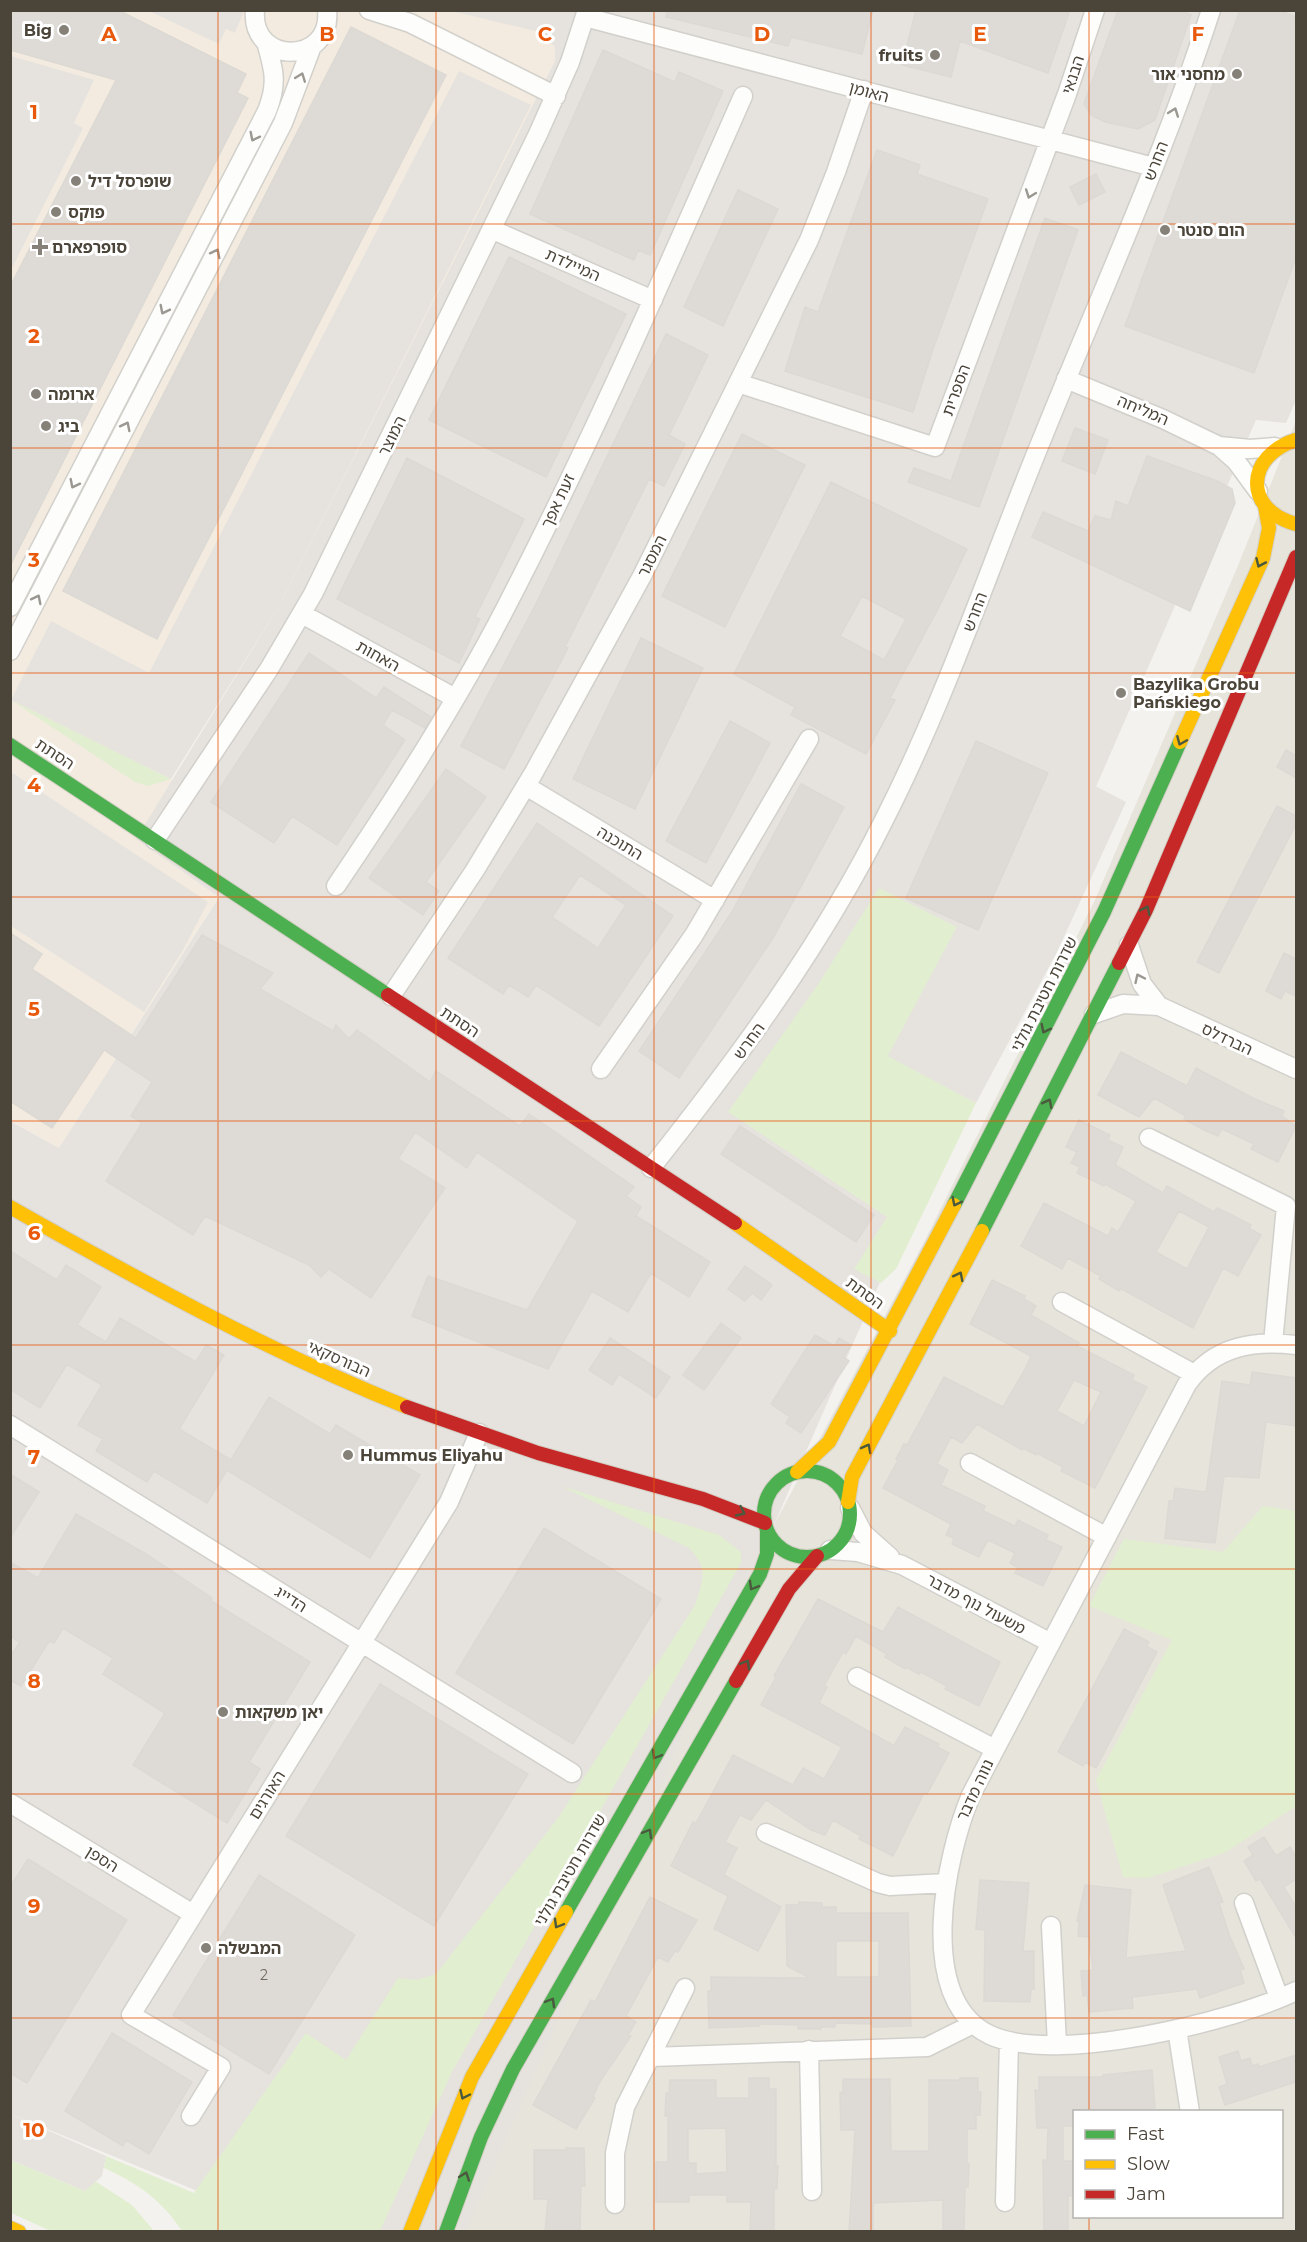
<svg xmlns="http://www.w3.org/2000/svg" width="1307" height="2242" viewBox="0 0 1307 2242" font-family="Montserrat,'Noto Sans Hebrew',sans-serif">
  <rect width="100%" height="100%" fill="#f4f2ee"/>
  <path fill="#e7e4dc" fill-rule="evenodd" d="M1296 421V2231L399 2232 924 1242 1094 902 1237 568ZM1074 2112H1282V2216H1074Z"/>
  <path fill="#f3ebdf" d="M451 10 540 32 555 47V61L279 606 171 779 219 896 59 1148 11 1121V11Z"/>
  <path fill="#e6e2de" d="M451 11H1296V400L1286 423 1256 420 466 2231H357L195 2190 11 2114 10 1121 59 1148 219 897 136 839 279 606 555 61V47L540 32Z"/>
  <path fill="#e1eecf" d="M11 700 171 779 148 786 135 782Z
    M879 888 957 927 888 1056 976 1103 896 1269 881 1283 854 1269 887 1217 728 1112 819 983Z
    M561 1486 719 1535 741 1552V1563L452 2072 380 2231H182C162 2200 137 2183 104 2168L106 2156 194 2193 306 2033 346 2060 398 1978 417 1980 436 1974 558 1818 695 1605C703 1579 709 1569 689 1548Z
    M1263 1506 1296 1511V1806L1226 1852 1148 1878 1123 1877 1096 1780 1172 1640 1089 1606 1124 1539 1223 1552Z
    M11 2160 85 2191 95 2181 132 2205 154 2231H51L11 2213Z"/>
  <path fill="#e6e3df" d="M149 11H244L235 33 226 29 219 44Z
    M11 56 94 80 74 123 83 128 11 270Z
    M459 71 531 105 279 606 171 779 11 700 51 621 149 673Z
    M1296 302V342L1283 337Z
    M1059 767 1126 802 1057 952 976 1103 888 1056 957 927 982 938Z
    M11 772 208 902 183 950 144 1012 11 926Z
    M11 1135 180 1232 438 1351 714 1440 708 1473 591 1445 517 1422 441 1394 265 1319 162 1267 11 1181Z
    M495 1164 578 1221 527 1310 428 1276Z
    M11 2114 106 2156 102 2176 85 2191 11 2160Z"/>
  <path fill="#dedbd6" stroke="#dcd9d4" stroke-width="1.5" fill-rule="evenodd" d="M10 10H118L246 74 237 93 248 98 10 566V287L116 80 10 50Z
    M667 10H873L862 54 791 37 788 46 666 17Z
    M916 10H1070L1048 73 960 41 951 77 902 65Z
    M1118 10H1179L1191 15 1155 120 1138 129 1105 122 1091 115 1084 104Z
    M1240 10H1278L1296 17V257L1254 373 1125 326Z
    M351 27 446 75 157 639 63 591Z
    M603 50 675 82 679 72 723 91 650 255 638 250 634 260 530 214Z
    M877 150 920 165 917 174 988 199 933 349 913 412 785 371 805 307 818 312Z
    M1096 174 1105 192 1079 205 1070 187Z
    M738 190 778 209 723 326 684 307Z
    M1045 218 1078 230 979 507 908 482 914 468 951 481Z
    M509 257 626 314 546 477 429 420Z
    M666 334 708 355 669 435 685 444 664 486 649 479 565 647 568 648 504 769 461 746 537 602Z
    M1075 428 1108 440 1095 474 1062 461Z
    M742 434 805 465 725 627 662 596Z
    M1147 456 1217 481 1232 489 1235 503 1190 611 1032 537 1043 512 1088 531 1095 516 1111 520 1116 501 1128 506Z
    M407 458 524 519 475 617 480 619 459 663 337 599Z
    M831 482 967 549 939 607 890 698 895 700 866 754 791 715 795 707 734 674ZM862 596 906 619 884 660 840 636Z
    M641 638 703 668 635 809 573 779Z
    M309 653 376 698 384 687 431 717 425 728 392 710 383 725 405 740 337 845 292 816 274 843 211 802Z
    M730 721 770 743 706 863 666 841Z
    M976 741 1048 773 978 930 906 898Z
    M1286 750 1296 756V778L1277 767Z
    M446 769 486 797 426 882 439 891 423 915 369 878Z
    M801 784 844 807 773 938 679 1078 639 1051 732 912Z
    M1277 806 1296 816V824L1219 973 1197 962Z
    M537 823 673 916 599 1026 536 985 528 997 509 985 503 994 448 958ZM580 875 626 905 598 948 552 917Z
    M10 933 42 954 32 969 136 1038 202 935 273 973 260 989 333 1031 336 1025 349 1039 357 1030 430 1082 436 1071 520 1126 529 1114 634 1187 626 1196 641 1207 636 1216 710 1262 689 1297 651 1273 628 1312 592 1291 548 1369 412 1316 428 1276 527 1310 578 1221 477 1152 467 1168 415 1132 398 1159 445 1188 371 1298 329 1269 321 1277 309 1265 205 1216 193 1235 106 1181 142 1123 131 1116 152 1082 104 1050 52 1128 10 1101Z
    M1284 953 1296 959V996L1285 991 1281 999 1266 991Z
    M1121 1052 1187 1086 1196 1068 1253 1098 1284 1111 1282 1116 1296 1126 1278 1162 1251 1149 1254 1144 1222 1129 1218 1136 1204 1130 1184 1119 1186 1116 1154 1098 1139 1117 1098 1095Z
    M1079 1120 1110 1135 1108 1140 1123 1147 1115 1165 1163 1193 1167 1186 1214 1212 1217 1208 1230 1214 1251 1225 1249 1228 1261 1235 1238 1276 1223 1268 1193 1328 1120 1288 1119 1291 1099 1279 1101 1276 1068 1258 1062 1269 1021 1246 1044 1203 1108 1236 1112 1228 1118 1232 1136 1201 1105 1184 1104 1186 1077 1173 1080 1167 1071 1163 1077 1152 1066 1147ZM1179 1211 1209 1227 1187 1269 1156 1252Z
    M740 1126 874 1215 856 1242 721 1154Z
    M10 1251 57 1280 66 1265 101 1287 77 1325 106 1342 120 1318 196 1362 206 1345 224 1355 179 1429 231 1460 269 1397 330 1434 336 1425 420 1475 370 1558 227 1470 207 1503 154 1471 147 1482 96 1451 103 1439 78 1425 102 1385 67 1364 40 1408 10 1389Z
    M745 1266 772 1285 761 1300 752 1293 745 1301 728 1289Z
    M992 1280 1025 1296 1024 1299 1036 1306 1031 1315 1079 1343 1077 1346 1134 1375 1132 1380 1147 1387 1095 1488 1061 1471 1063 1467 1037 1453 1036 1455 1023 1448 1022 1450 977 1424 962 1443 951 1437 937 1464 948 1470 941 1485 985 1506 983 1511 1015 1526 1018 1520 1048 1535 1046 1540 1062 1547 1043 1586 1015 1573 1018 1568 1010 1563 1015 1553 988 1540 979 1557 952 1544 954 1538 946 1535 951 1524 883 1488 898 1460 896 1459 904 1444 907 1445 944 1377 1003 1407 1024 1371 1031 1356 970 1324ZM1074 1380 1101 1392 1084 1426 1057 1411Z
    M721 1323 741 1338 704 1390 683 1375Z
    M815 1335 834 1346 839 1338 851 1345 844 1357 849 1361 801 1433 786 1423 790 1417 771 1404Z
    M610 1338 670 1377 656 1398 619 1374 612 1385 589 1370Z
    M1252 1372 1296 1378V1426L1266 1422 1259 1478 1224 1476 1215 1543 1165 1538 1169 1501H1173L1175 1488 1206 1492 1222 1381 1250 1385Z
    M10 1474 39 1492 10 1538Z
    M76 1514 146 1554 212 1598 211 1601 310 1662 249 1762 260 1769 227 1823 133 1765 165 1713 103 1674 113 1658 63 1628 54 1643 49 1641 21 1686 10 1680V1657L20 1642 10 1636V1562L38 1578Z
    M544 1528 661 1599 573 1744 456 1673Z
    M818 1599 883 1632 898 1607 1000 1662 979 1706 945 1689 947 1686 921 1672 919 1674 906 1667 905 1669 885 1657 887 1654 856 1636 846 1654 843 1652 824 1686 827 1687 819 1703 894 1746 905 1727 939 1744 937 1747 949 1753 927 1794 924 1793 893 1856 859 1839 861 1836 833 1820 825 1835 811 1830 766 1800 751 1820 740 1815 725 1842 737 1848 724 1875 781 1907 758 1951 714 1929 728 1896 671 1866 693 1822 696 1823 733 1755 793 1785 803 1768 824 1779 842 1747 761 1705 776 1677 774 1676Z
    M1124 1629 1149 1642 1146 1646 1157 1652 1096 1768 1085 1762 1083 1766 1058 1752Z
    M380 1684 528 1774 434 1926 286 1836Z
    M1264 1837 1276 1856 1290 1847 1296 1857V1879L1284 1887 1296 1907V1938L1260 1879 1256 1881 1244 1861 1253 1855 1248 1847Z
    M28 1859 127 1920 27 2083 10 2073V1887Z
    M1209 1867 1223 1902 1219 1903 1229 1934 1244 1969 1240 1970 1244 1983 1200 1998 1197 1989 1132 1997 1133 2008 1089 2012 1087 1995 1083 1996 1081 1971 1093 1970 1089 1937 1078 1936 1079 1921H1077L1085 1885 1131 1890 1126 1958 1186 1951 1163 1885Z
    M259 1875 355 1935 269 2074 173 2015Z
    M980 1880 1029 1883 1023 1951H1034V1989H1031L1030 2002 984 2001 985 1930 976 1929Z
    M650 1897 697 1920 678 1952 675 1951 668 1962 658 1957 626 2016 636 2022 628 2035 631 2036 599 2083 593 2097 595 2098 576 2129 533 2105 591 2000 595 2002Z
    M799 1902 822 1903V1907H836V1913H908L911 2026 873 2027V2024L836 2023 835 2027H821V2029H798V2025L758 2024 759 2026 709 2028 708 1991H711V1977L810 1978 787 1966 786 1905H799ZM836 1941H879V1977H836Z
    M112 2033 192 2082 149 2154 126 2140 123 2146 65 2111Z
    M1238 2051 1241 2061 1250 2058 1252 2066 1258 2064 1259 2067 1296 2055V2082L1225 2105 1219 2087 1227 2084 1219 2057Z
    M1152 2070 1155 2108H1151L1152 2112H1074V2126H1063V2161H1074V2196H1068V2232H1044L1043 2160H1047L1048 2128H1037L1035 2090 1039 2091V2077H1103V2075Z
    M749 2078H769V2089H776V2166H778L777 2189H774V2232H750L751 2202H727V2195H689V2202H656V2162H668V2116H665L666 2093H669L670 2080H716V2098H749ZM726 2128 727 2172 696 2174V2163H688V2129Z
    M960 2078H978V2092H981L980 2115H976V2129H967V2164H969L968 2187H965L964 2232H943V2200L873 2203V2232H849L855 2130H841L840 2092 843 2093V2079H890L891 2151H929V2080H960Z
    M566 2148H584L585 2186H581L580 2232H545L548 2199H534V2150H566Z"/>
  <g fill="none" stroke-linecap="round" stroke-linejoin="round">
    <g stroke="#d2d0cb" stroke-width="21">
      <path id="street" d="M255 10C250 66 333 65 327 10
        M369 10 410 23 556 96
        M585 17 1153 167
        M493 230 653 300
        M1066 379 1163 419 1219 446 1236 461 1258 491
        M738 383 935 447 1067 94 1095 10
        M1219 446 1250 449 1275 447
        M10 607 267 111C278 83 274 70 266 42
        M302 614 455 698
        M10 651 283 123 312 46
        M526 786 715 900
        M155 840 269 669 313 594 538 134 570 62 587 10
        M336 886C397 796 456 704 506 607 592 441 667 268 743 96
        M1129 945 1142 984 1159 1006
        M391 996 475 870 533 774 642 576 809 240 836 172 864 90
        M1094 1014 1123 1004 1159 1006 1296 1069
        M601 1069 694 935 809 739
        M1149 1138 1286 1206 1273 1343
        M651 1168C739 1057 822 945 885 818 948 694 991 562 1044 434 1101 293 1164 155 1211 10
        M1062 1302 1194 1374
        M1296 1345C1253 1340 1214 1346 1187 1384L971 1795C946 1855 914 1999 990 2035 1055 2065 1233 2022 1296 1991
        M10 1425 572 1773
        M970 1463 1107 1537
        M850 1508 863 1533 890 1557
        M830 1550 858 1552 902 1565 1051 1643
        M857 1677 995 1749
        M10 1803 193 1914
        M766 1833 878 1883 890 1886 946 1883
        M1244 1903 1279 1998
        M1051 1926 1057 2044
        M1177 2029 1190 2112
        M809 2050 812 2191
        M651 2057 927 2047 973 2024
        M191 2116 221 2067 131 2015 449 1502 479 1433
        M1005 2202 1009 2041
        M615 2204V2153L625 2107 685 1988"/>
    </g>
    <g stroke="#d3cfc5" stroke-width="16">
      <path id="fast" d="M10 745 388 995
        M954 1205 1104 912 1180 742
        M982 1231 1119 963
        M764 1514a43 43 0 1 1 86 0a43 43 0 1 1-86 0Z
        M566 1912 760 1574 767 1554V1531
        M446 2232 481 2137 513 2069 736 1681"/>
    </g>
    <g stroke="#d3cfc5" stroke-width="16">
      <path id="slow" d="M1296 440C1245 456 1243 510 1296 524
        M1180 742 1263 558 1269 528 1265 506
        M10 1207C139 1280 269 1352 407 1407
        M735 1223 890 1331
        M797 1472 829 1442 954 1205
        M848 1502 852 1477 982 1231
        M10 2228 19 2232
        M410 2232 472 2077 566 1912"/>
    </g>
    <g stroke="#d3cfc5" stroke-width="16">
      <path id="jam" d="M1119 963 1146 910 1296 557
        M388 995 735 1223
        M407 1407 538 1453 703 1499 765 1523
        M736 1681 789 1589 817 1556"/>
    </g>
    <use href="#street" stroke="#fdfdfc" stroke-width="18"/>
    <use href="#fast" stroke="#4caf50" stroke-width="14"/>
    <use href="#slow" stroke="#ffc107" stroke-width="14"/>
    <use href="#jam" stroke="#c62828" stroke-width="14"/>
  </g>
  <defs><path id="oneway-chevron" d="M-2-3.5L2.5 0L-2 3.5" fill="none" stroke-width="1.6" stroke-linecap="round" stroke-linejoin="round" transform="scale(1.5)"/></defs>
  <g stroke="#9b9791">
    <use href="#oneway-chevron" transform="translate(301 77) rotate(-69)"/>
    <use href="#oneway-chevron" transform="translate(1174 112) rotate(-70)"/>
    <use href="#oneway-chevron" transform="translate(254 137) rotate(117)"/>
    <use href="#oneway-chevron" transform="translate(1030 194) rotate(110)"/>
    <use href="#oneway-chevron" transform="translate(216 253) rotate(-63)"/>
    <use href="#oneway-chevron" transform="translate(164 310) rotate(117)"/>
    <use href="#oneway-chevron" transform="translate(126 426) rotate(-63)"/>
    <use href="#oneway-chevron" transform="translate(74 484) rotate(117)"/>
    <use href="#oneway-chevron" transform="translate(37 599) rotate(-63)"/>
    <use href="#oneway-chevron" transform="translate(1139 978) rotate(-115)"/>
  </g>
  <g stroke="#4b593e">
    <use href="#oneway-chevron" transform="translate(1260 563) rotate(114)"/>
    <use href="#oneway-chevron" transform="translate(1181 741) rotate(113)"/>
    <use href="#oneway-chevron" transform="translate(1146 910) rotate(-64)"/>
    <use href="#oneway-chevron" transform="translate(1045 1029) rotate(117)"/>
    <use href="#oneway-chevron" transform="translate(1048 1103) rotate(-63)"/>
    <use href="#oneway-chevron" transform="translate(956 1202) rotate(117)"/>
    <use href="#oneway-chevron" transform="translate(959 1276) rotate(-63)"/>
    <use href="#oneway-chevron" transform="translate(867 1448) rotate(-62)"/>
    <use href="#oneway-chevron" transform="translate(741 1512) rotate(25)"/>
    <use href="#oneway-chevron" transform="translate(753 1586) rotate(120)"/>
    <use href="#oneway-chevron" transform="translate(746 1664) rotate(-60)"/>
    <use href="#oneway-chevron" transform="translate(656 1755) rotate(120)"/>
    <use href="#oneway-chevron" transform="translate(648 1833) rotate(-60)"/>
    <use href="#oneway-chevron" transform="translate(558 1924) rotate(120)"/>
    <use href="#oneway-chevron" transform="translate(551 2002) rotate(-60)"/>
    <use href="#oneway-chevron" transform="translate(464 2095) rotate(115)"/>
    <use href="#oneway-chevron" transform="translate(465 2176) rotate(-70)"/>
  </g>
  <path fill="none" stroke="#e8590c" stroke-width="1.5" stroke-opacity="0.55" d="M218 10V2232M436 10V2232M654 10V2232M871 10V2232M1089 10V2112M10 224H1296M10 448H1296M10 673H1296M10 897H1296M10 1121H1296M10 1345H1296M10 1569H1296M10 1794H1296M10 2018H1296M1089 2216V2232"/>
  <g fill="#868178" stroke="#fff" stroke-width="2">
    <circle cx="64" cy="30" r="6"/>
    <circle cx="935" cy="55" r="6"/>
    <circle cx="1237" cy="74" r="6"/>
    <circle cx="76" cy="181" r="6"/>
    <circle cx="56" cy="212" r="6"/>
    <circle cx="1165" cy="230" r="6"/>
    <path d="M37 238h6v6h6v6h-6v6h-6v-6h-6v-6h6z"/>
    <circle cx="36" cy="394" r="6"/>
    <circle cx="46" cy="426" r="6"/>
    <circle cx="1121" cy="693" r="6"/>
    <circle cx="348" cy="1455" r="6"/>
    <circle cx="223" cy="1712" r="6"/>
    <circle cx="206" cy="1948" r="6"/>
  </g>
  <g text-anchor="middle" dominant-baseline="central" stroke-width="6" stroke-linejoin="round" paint-order="stroke">
    <g font-size="14" fill="#706a61">
      <text x="264" y="1975">2</text>
    </g>
    <g font-size="16" font-weight="bold" fill="#4b4439" stroke="#fff" text-anchor="start">
      <text x="52" y="30" text-anchor="end">Big</text>
      <text x="923" y="55" text-anchor="end">fruits</text>
      <text x="1225" y="74" text-anchor="end">מחסני אור</text>
      <text x="88" y="181">שופרסל דיל</text>
      <text x="68" y="212">פוקס</text>
      <text x="1177" y="230">הום סנטר</text>
      <text x="52" y="247">סופרפארם</text>
      <text x="48" y="394">ארומה</text>
      <text x="58" y="426">ביג</text>
      <text x="1133" y="684">Bazylika Grobu<tspan x="1133" dy="18">Pańskiego</tspan></text>
      <text x="360" y="1455">Hummus Eliyahu</text>
      <text x="235" y="1712">יאן משקאות</text>
      <text x="218" y="1948">המבשלה</text>
    </g>
    <g font-size="16" fill="#4b4439" stroke="#fff">
      <text transform="translate(1073 75) rotate(-72)">הבנאי</text>
      <text transform="translate(869 92) rotate(15)">האומן</text>
      <text transform="translate(1156 161) rotate(-69)">החרש</text>
      <text transform="translate(573 265) rotate(24)">המיילדת</text>
      <text transform="translate(956 390) rotate(-70)">הספרית</text>
      <text transform="translate(1143 410) rotate(23)">המליחה</text>
      <text transform="translate(392 436) rotate(-64)">המוצר</text>
      <text transform="translate(558 501) rotate(-65)">זעת אפך</text>
      <text transform="translate(652 556) rotate(-63)">המסגר</text>
      <text transform="translate(975 612) rotate(-69)">החרש</text>
      <text transform="translate(378 656) rotate(29)">האחות</text>
      <text transform="translate(55 754) rotate(33)">הסתת</text>
      <text transform="translate(620 843) rotate(31)">התוכנה</text>
      <text transform="translate(1044 994) rotate(-63)">שדרות חטיבת גולני</text>
      <text transform="translate(460 1022) rotate(33)">הסתת</text>
      <text transform="translate(1227 1039) rotate(25)">הברדלס</text>
      <text transform="translate(749 1041) rotate(-54)">החרש</text>
      <text transform="translate(865 1293) rotate(36)">הסתת</text>
      <text transform="translate(339 1359) rotate(24)">הבורסקאי</text>
      <text transform="translate(291 1599) rotate(32)">הדייג</text>
      <text transform="translate(976 1604) rotate(28)">משעול נוף מדבר</text>
      <text transform="translate(975 1790) rotate(-65)">נווה מדבר</text>
      <text transform="translate(267 1795) rotate(-58)">האורגים</text>
      <text transform="translate(102 1859) rotate(32)">הספן</text>
      <text transform="translate(570 1870) rotate(-60)">שדרות חטיבת גולני</text>
    </g>
  </g>
  <g font-size="20" text-anchor="middle" font-weight="bold" fill="#e8590c" stroke="#fff" stroke-width="6" stroke-linejoin="round" paint-order="stroke">
    <text x="109" y="41">A</text>
    <text x="327" y="41">B</text>
    <text x="545" y="41">C</text>
    <text x="762" y="41">D</text>
    <text x="980" y="41">E</text>
    <text x="1198" y="41">F</text>
    <text x="34" y="119">1</text>
    <text x="34" y="343">2</text>
    <text x="34" y="567">3</text>
    <text x="34" y="792">4</text>
    <text x="34" y="1016">5</text>
    <text x="34" y="1240">6</text>
    <text x="34" y="1464">7</text>
    <text x="34" y="1688">8</text>
    <text x="34" y="1913">9</text>
    <text x="34" y="2137">10</text>
  </g>
  <rect width="1307" height="2242" fill="none" stroke="#4b4439" stroke-width="24"/>
  <rect x="1073" y="2110" width="210" height="108" fill="#ffffff" stroke="#b7b4b0" stroke-width="1.5"/>
  <rect x="1085" y="2130" width="30" height="9" fill="#4caf50" stroke="#b7b4b0" stroke-width="1.5"/>
  <text x="1127" y="2140" font-size="18" fill="#4b4439">Fast</text>
  <rect x="1085" y="2160" width="30" height="9" fill="#ffc107" stroke="#b7b4b0" stroke-width="1.5"/>
  <text x="1127" y="2170" font-size="18" fill="#4b4439">Slow</text>
  <rect x="1085" y="2190" width="30" height="9" fill="#c62828" stroke="#b7b4b0" stroke-width="1.5"/>
  <text x="1127" y="2200" font-size="18" fill="#4b4439">Jam</text>
</svg>
